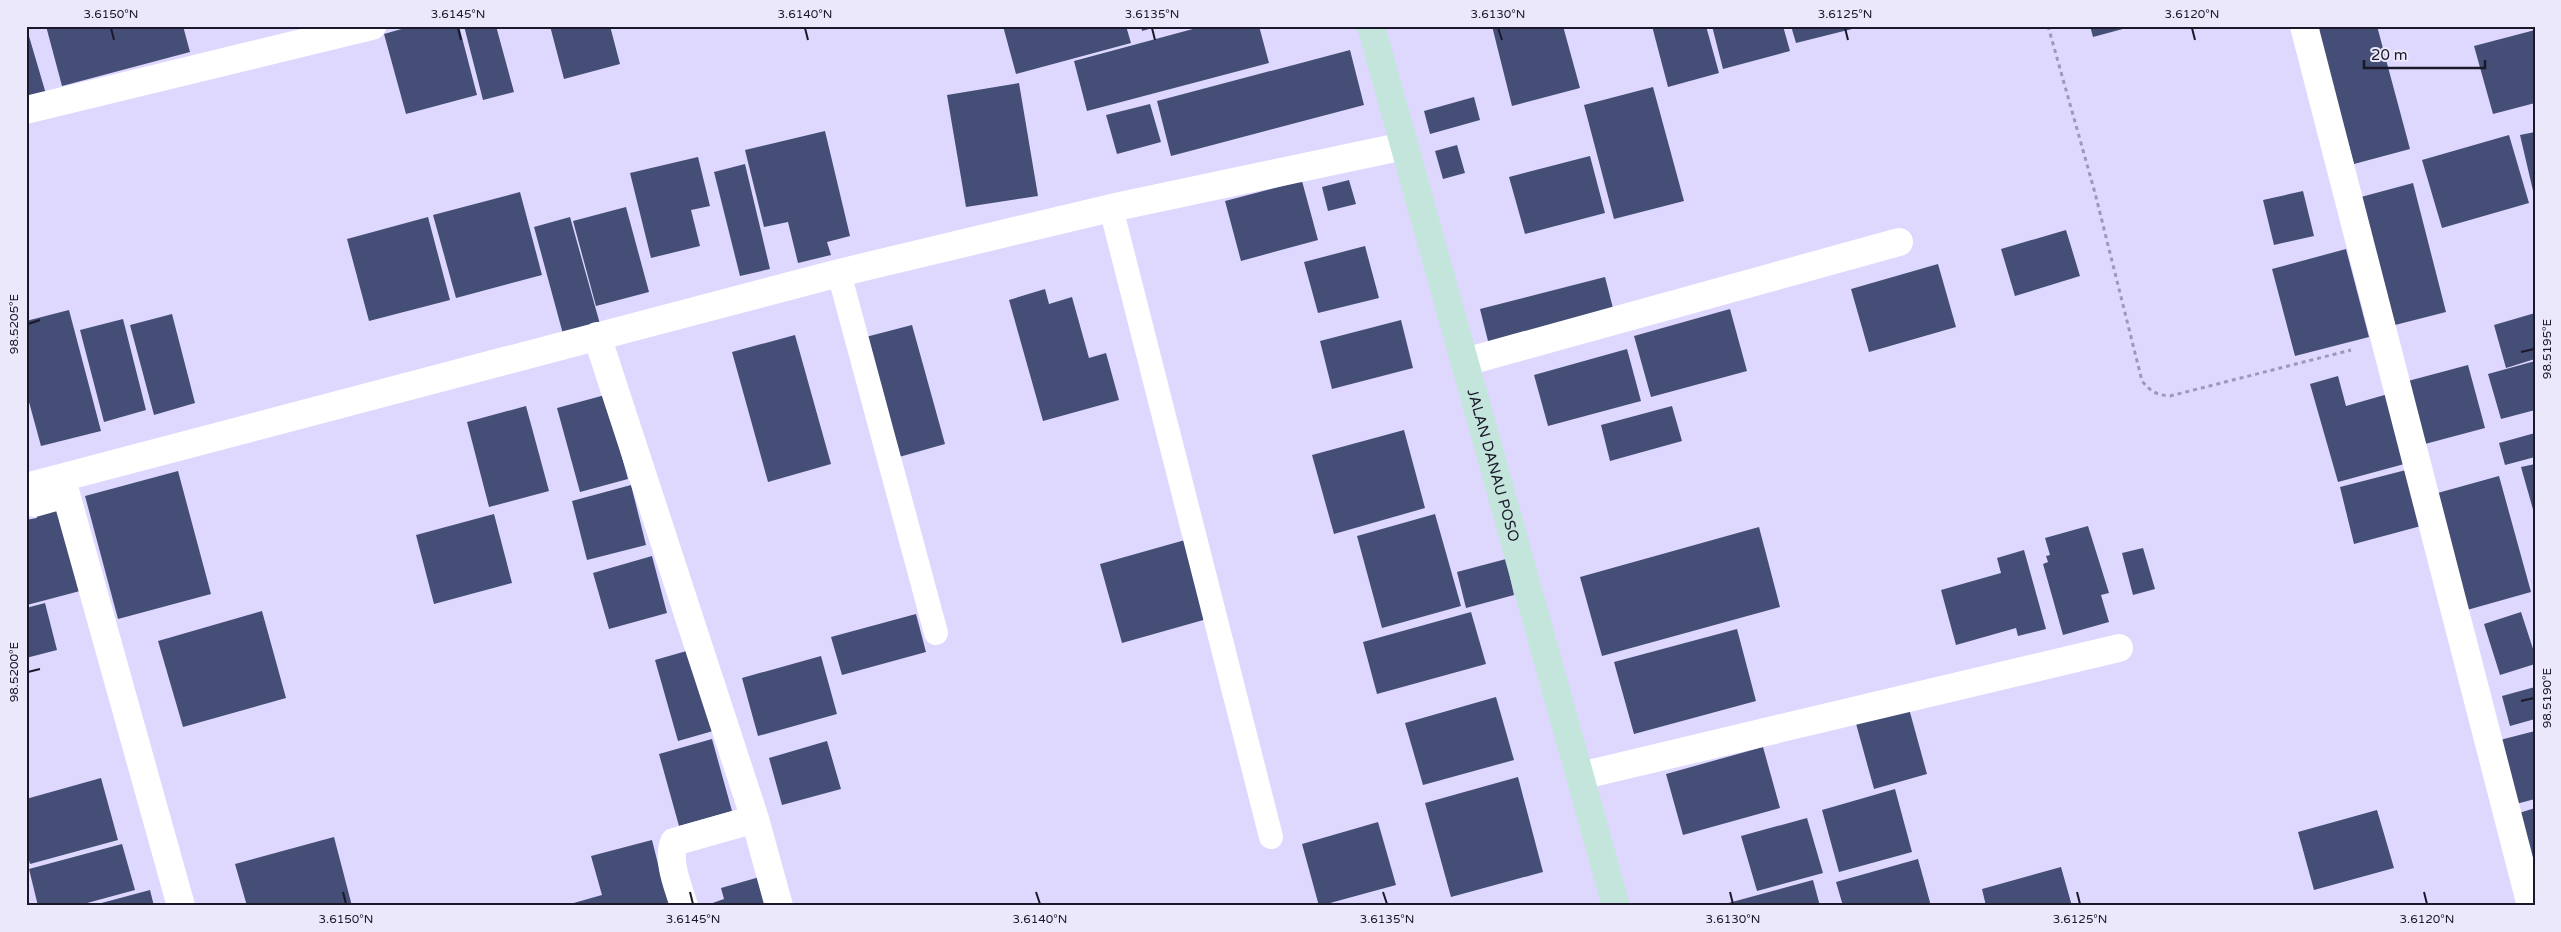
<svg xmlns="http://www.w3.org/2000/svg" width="2561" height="932" viewBox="0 0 2561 932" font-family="'Varela Round',sans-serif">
  <rect width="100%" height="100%" fill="#ded8ff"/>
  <path fill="#444e76" d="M26 26 46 94 26 99Z
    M46 26H183L190 52 62 86Z
    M412 26H459L477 95 406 114 384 34Z
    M464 26H496L514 92 483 100Z
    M550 26H610L620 64 564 79Z
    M1003 26H1126L1131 43 1016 74Z
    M1141 26H1156V27L1142 31Z
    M1204 26H1259L1269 63 1087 111 1074 61Z
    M1492 26H1563L1580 88 1512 106Z
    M1652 26H1706L1719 73 1668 87Z
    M1712 26H1783L1790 51 1723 69Z
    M1791 26H1851L1852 29 1796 43Z
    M2090 26H2130V27L2093 37Z
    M2331 26H2377L2410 149 2354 164 2317 30Z
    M2535 30V103L2493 114 2474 46Z
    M1350 50 1364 105 1171 156 1157 101Z
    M1019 83 1038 196 966 207 947 95Z
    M1653 87 1684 201 1614 219 1584 105Z
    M1474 97 1480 120 1430 134 1424 111Z
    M1150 104 1161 142 1117 154 1106 115Z
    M825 131 850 236 827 242 831 255 798 263 788 222 764 227 745 150Z
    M2535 132V195H2534L2520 135Z
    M2509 135 2529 203 2442 228 2422 160Z
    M1457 145 1465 173 1443 179 1435 151Z
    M1590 156 1605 213 1525 234 1509 177Z
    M698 157 710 206 691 210 700 246 651 258 630 173Z
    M745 164 770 269 740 276 714 172Z
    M1349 180 1356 204 1328 211 1322 187Z
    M1302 181 1318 240 1241 261 1225 201Z
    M2413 183 2446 312 2395 325 2361 197Z
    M2303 191 2314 236 2274 245 2263 200Z
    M520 192 542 275 456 298 433 215Z
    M626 207 649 292 596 306 573 221Z
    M428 217 450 300 369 321 347 239Z
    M570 217 600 324 563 334 534 227Z
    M2066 230 2080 276 2015 296 2001 249Z
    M1365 246 1379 298 1318 313 1304 262Z
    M2346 249 2369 337 2295 356 2272 269Z
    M1938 264 1956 327 1869 352 1851 289Z
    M1605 277 1614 312 1489 345 1480 309Z
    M1045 289 1049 304 1072 297 1089 358 1106 353 1119 400 1043 421 1009 300Z
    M1730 309 1747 371 1651 397 1634 336Z
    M69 310 101 431 41 446 26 391V321Z
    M2535 313V359L2506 368 2494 325Z
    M172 314 195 403 154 415 130 325Z
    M123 319 146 410 104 422 80 330Z
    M1401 320 1413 368 1332 389 1320 341Z
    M912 325 945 444 892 459 858 339Z
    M795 335 831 464 768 482 732 352Z
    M1627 349 1641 401 1548 426 1534 375Z
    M2535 361V410L2501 419 2488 374Z
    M2468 365 2485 428 2425 444 2408 381Z
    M2338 376 2346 406 2388 394 2408 463 2338 482 2310 384Z
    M605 395 628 479 580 492 557 408Z
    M526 406 549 491 489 507 467 422Z
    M1672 406 1682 441 1610 461 1601 425Z
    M1404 430 1425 508 1334 534 1312 455Z
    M2535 433V457L2505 465 2499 443Z
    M2535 464V513H2534L2521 467Z
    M2406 470 2421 526 2354 544 2340 487Z
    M178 471 211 594 118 619 85 496Z
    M2499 476 2531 592 2467 610 2434 494Z
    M631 485 646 545 587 560 572 501Z
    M55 503 80 591 27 605 26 520 37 518 35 508Z
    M494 514 512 583 434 604 416 535Z
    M1435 514 1461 606 1382 628 1357 536Z
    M2088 526 2109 593 2101 595 2109 622 2063 635 2043 564 2048 562 2046 556 2050 555 2045 538Z
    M1759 527 1780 607 1602 656 1580 577Z
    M1185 540 1207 619 1122 643 1100 564Z
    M2143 548 2155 589 2133 595 2122 553Z
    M2024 550 2046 629 2018 636 2016 628 1956 645 1941 590 2001 573 1997 558Z
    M652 556 667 613 609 629 593 573Z
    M1506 559 1514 595 1466 608 1457 572Z
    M45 603 57 650 26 658V608Z
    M262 611 286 698 183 727 158 641Z
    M1471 612 1486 664 1377 694 1363 642Z
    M2521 612 2535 655V664L2500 675 2484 624Z
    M916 614 926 652 842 675 831 637Z
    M1737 629 1756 701 1634 734 1614 662Z
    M690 650 713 731 678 741 655 660Z
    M821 656 837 714 758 736 742 678Z
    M2535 687V719L2510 726 2502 696Z
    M1496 697 1514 760 1423 785 1405 723Z
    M1908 705 1927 774 1874 789 1855 720Z
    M2535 731V799L2516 804 2500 740Z
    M712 739 732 811 679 826 659 754Z
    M827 741 841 789 782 805 769 758Z
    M1763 747 1780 808 1683 835 1666 774Z
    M1518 777 1543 872 1451 897 1425 803Z
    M101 778 118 840 30 864 26 850V799Z
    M1895 789 1912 852 1839 872 1822 810Z
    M2535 808V862L2531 863 2516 814Z
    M2377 810 2394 868 2314 890 2298 832Z
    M1807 818 1823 873 1757 891 1741 836Z
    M1378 822 1396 885 1319 906 1302 844Z
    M334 837 352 906H247L235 864Z
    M652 840 662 880 672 906H563L602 895 591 856Z
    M122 844 135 890 76 906H38L29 869Z
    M1918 859 1931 906H1843L1836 882Z
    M2061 867 2072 906H1986L1982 889Z
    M767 875 775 906H704L724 899 721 888Z
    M1813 880 1820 906H1721V905Z
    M150 890 154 906H94V905Z"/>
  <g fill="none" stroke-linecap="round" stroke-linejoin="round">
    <path stroke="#9d98b7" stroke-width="3" stroke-dasharray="4 4" stroke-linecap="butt" d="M2048 26 2095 193 2142 381C2151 392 2157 395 2170 396L2351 350"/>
    <path stroke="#fff" stroke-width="24" d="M1111 208 1271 837
      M839 273 936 633"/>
    <path stroke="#fff" stroke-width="28" d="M2304 26 2531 906
      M26 110 372 26
      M597 336 755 819 779 906
      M1465 362 1899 242
      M26 487 839 273 1111 208 1404 146
      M34 503 66 494 181 906
      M1580 776 2119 648
      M684 906C678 886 667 862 674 842L755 819"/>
    <path stroke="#c4e5dc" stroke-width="28" id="s1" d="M1371 26 1616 906"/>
  </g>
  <path fill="none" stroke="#1b1829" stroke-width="2" d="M111 28 114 40M458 28 461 40M805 28 808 40M1152 28 1155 40M1498 28 1502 40M1845 28 1848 40M2192 28 2195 40M28 324 40 320M2521 352 2534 349M28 672 40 669M2521 701 2534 698M343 892 346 904M690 892 693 904M1036 892 1040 904M1383 892 1387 904M1730 892 1733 904M2077 892 2080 904M2424 892 2427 904"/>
  <g text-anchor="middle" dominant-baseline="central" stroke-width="5" stroke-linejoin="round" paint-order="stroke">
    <g font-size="15" fill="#1b1829" stroke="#ebe8fc">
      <text stroke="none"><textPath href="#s1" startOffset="456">JALAN DANAU POSO</textPath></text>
    </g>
  </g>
  <rect width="2561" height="932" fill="none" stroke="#ebe8fc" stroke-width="55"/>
  <path d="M2364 60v8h121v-8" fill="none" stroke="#1b1829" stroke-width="2.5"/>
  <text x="2371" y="60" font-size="15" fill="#1b1829" stroke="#ebe8fc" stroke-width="4" paint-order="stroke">20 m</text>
  <rect x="28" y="28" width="2506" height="876" fill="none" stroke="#1b1829" stroke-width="2"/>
  <g font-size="12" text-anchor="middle" fill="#1b1829">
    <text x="111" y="18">3.6150°N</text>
    <text x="458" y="18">3.6145°N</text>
    <text x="805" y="18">3.6140°N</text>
    <text x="1152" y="18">3.6135°N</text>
    <text x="1498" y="18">3.6130°N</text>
    <text x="1845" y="18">3.6125°N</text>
    <text x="2192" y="18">3.6120°N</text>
    <text transform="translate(14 324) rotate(-90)" y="4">98.5205°E</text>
    <text transform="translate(2547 349) rotate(-90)" y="4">98.5195°E</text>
    <text transform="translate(14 672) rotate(-90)" y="4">98.5200°E</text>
    <text transform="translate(2547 698) rotate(-90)" y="4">98.5190°E</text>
    <text x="346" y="923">3.6150°N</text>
    <text x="693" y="923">3.6145°N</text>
    <text x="1040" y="923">3.6140°N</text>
    <text x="1387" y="923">3.6135°N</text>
    <text x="1733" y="923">3.6130°N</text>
    <text x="2080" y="923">3.6125°N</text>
    <text x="2427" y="923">3.6120°N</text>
  </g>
</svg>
